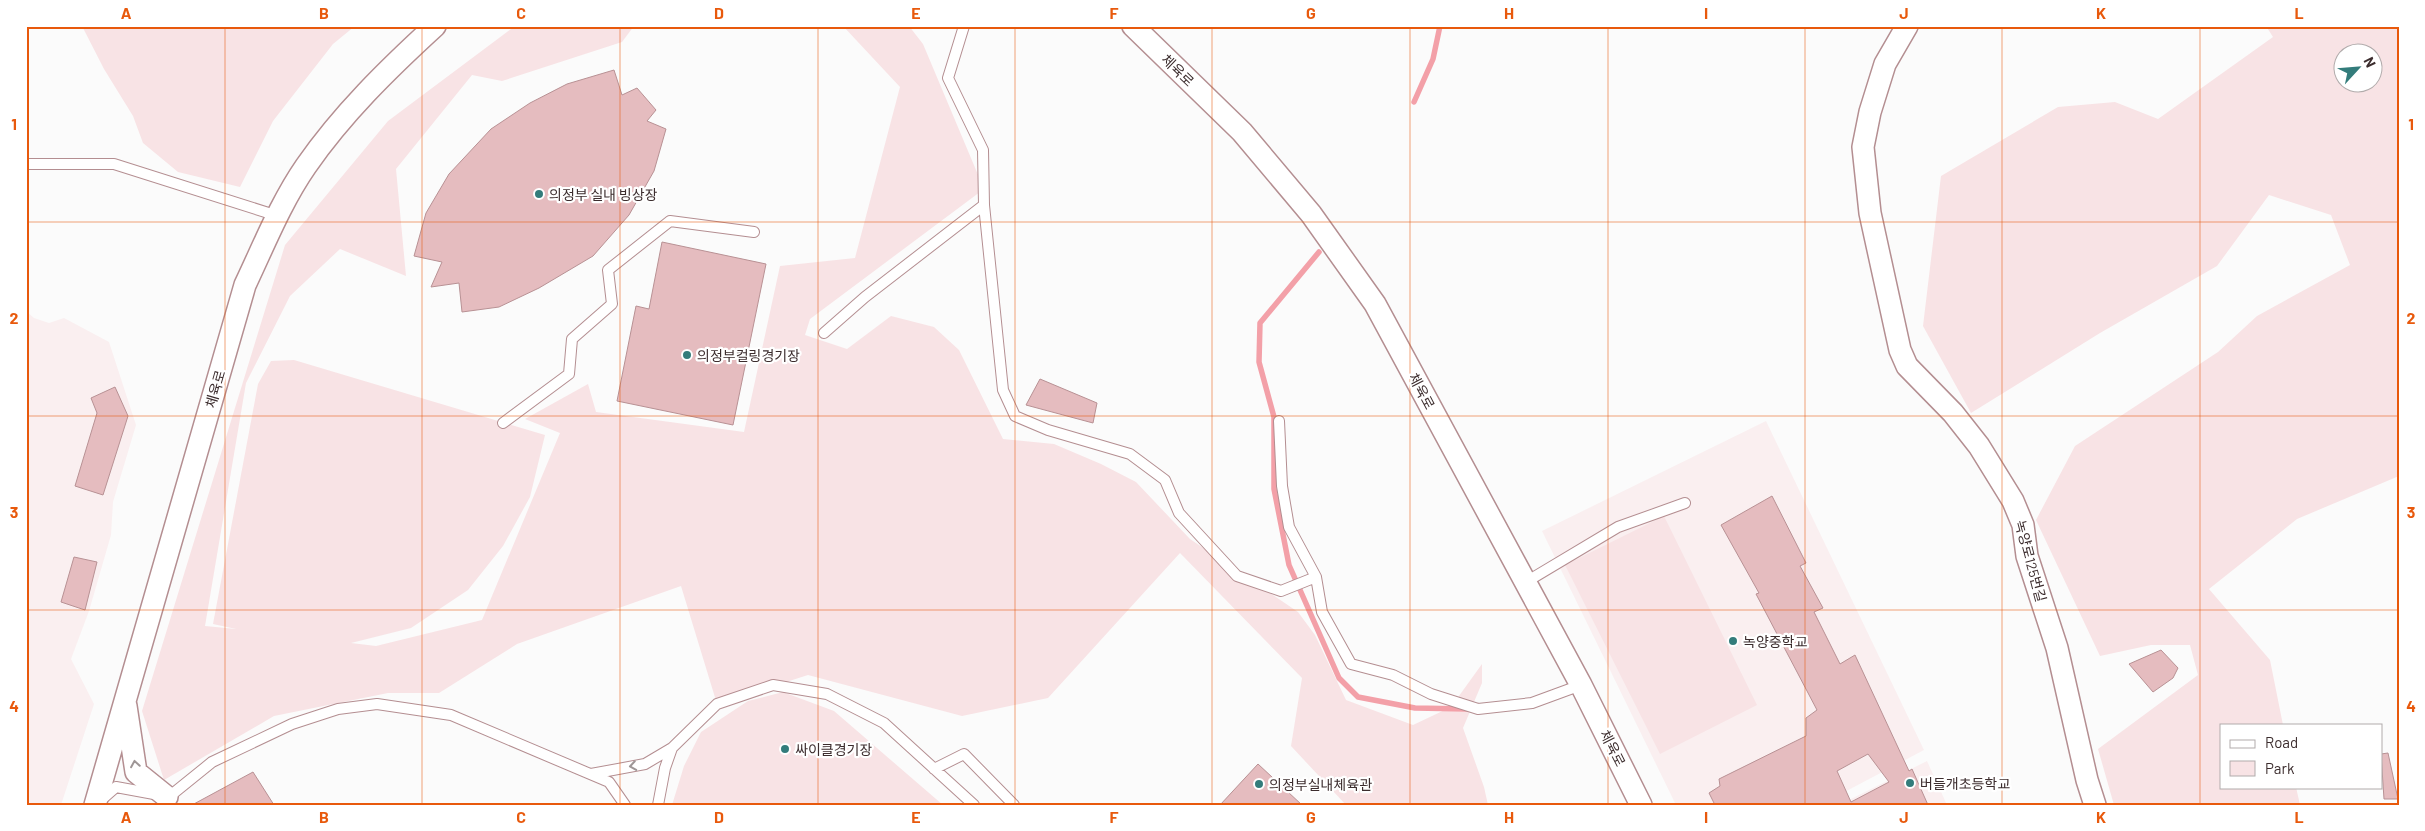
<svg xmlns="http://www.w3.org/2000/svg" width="2425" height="831" viewBox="0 0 2425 831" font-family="Barlow,'Noto Sans KR',sans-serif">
  <rect width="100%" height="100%" fill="#fbfbfb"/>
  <path fill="#faeff0" d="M26 311 34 318 49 323 64 318 109 342 136 425 113 502 111 535 89 611 71 659 94 704 61 805H26Z
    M1766 421 1924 750 1820 805H1676L1542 531Z
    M1927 761 1947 805H1839Z"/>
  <path fill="#f8e3e5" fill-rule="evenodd" d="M82 26H355L333 44 273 121 240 187 178 172 143 143 133 116 104 69Z
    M515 26H634L622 42 502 81 472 75 396 169 406 276 340 249 290 296 246 383 205 626 236 629 213 624 258 384 271 361 294 360 545 435 530 497 503 546 468 590 411 628 351 643 376 646 482 620 560 433 525 419 588 384 596 412 744 432 780 266 855 258 900 87 843 26H909L923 44 984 189 810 319 805 335 847 349 891 316 934 327 959 350 1003 439 1054 444 1101 464 1136 482 1190 539 1298 612 1315 635 1346 700 1413 725 1451 707 1482 664V683L1463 728 1484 787 1488 805H1346L1291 746 1302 678 1180 553 1048 698 962 716 808 675 717 704 681 586 517 644 439 693H388L274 716 164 780 142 711 285 245 388 121Z
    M2266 26H2399V476L2297 519 2209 589 2270 660 2283 725H2221V787H2296L2300 805H2114L2098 749 2198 675 2190 645H2151L2100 656 2036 520 2075 446 2218 352 2257 316 2350 265 2331 215 2269 195 2217 266 2100 333 1971 413 1923 326 1941 176 2058 107 2115 102 2158 119 2273 37ZM2372 52V82H2342V52Z
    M1664 516 1757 705 1660 754 1565 565Z
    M783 692 834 711 943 805H672L684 766 701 732 748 701Z"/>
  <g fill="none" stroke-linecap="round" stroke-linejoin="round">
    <path stroke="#f3a0a8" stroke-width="5.5" d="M1414 102 1433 59 1440 26
      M1319 252 1260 323 1259 362 1274 417V489L1289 565 1339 678 1358 697 1415 708 1467 709"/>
  </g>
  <path fill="#e5bcbf" stroke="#b89194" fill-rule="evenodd" d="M614 70 622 95 637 88 656 110 647 121 666 129 654 171 629 215 593 256 539 288 499 307 462 312 459 283 431 287 442 262 414 256 426 213 449 174 491 129 530 103 567 84Z
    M662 242 766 264 733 425 617 401 636 306 649 309Z
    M1040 379 1097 403 1093 423 1026 405Z
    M115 387 128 416 103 495 75 486 97 413 91 398Z
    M1772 496 1806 563 1800 566 1823 608 1814 612 1840 664 1855 655 1909 771 1912 769 1928 805H1715L1709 793 1720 786 1719 779 1806 736V718L1817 710 1756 594 1759 593 1721 525ZM1868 754 1889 782 1851 802 1837 771Z
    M74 557 97 562 85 610 61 602Z
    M2161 650 2178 668 2173 678 2153 692 2129 664Z
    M2388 753 2398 799H2384L2381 754Z
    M1258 764 1302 805H1220Z
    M253 772 274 805H192Z"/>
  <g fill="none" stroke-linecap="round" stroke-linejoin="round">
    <g stroke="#b48e91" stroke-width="12">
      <path id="lane" d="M26 164H114L278 216
        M984 205 1003 390 1015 416 1048 430 1130 454 1165 480 1179 513 1237 576 1281 591 1316 577
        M824 333 865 297 984 205 983 150 948 78 964 26
        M1279 421 1282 486 1289 527 1316 577 1322 612 1351 664 1393 675 1431 694 1478 709 1532 703 1581 685
        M503 423 569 374 572 339 612 304 608 270 670 221 754 232
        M1526 582 1618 527 1685 503
        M934 769 964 754 1014 805
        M591 774 645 764 672 748 717 704 773 685 827 694 884 723 974 805
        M165 800 212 762 292 724 338 709 377 704 451 715 609 782 625 805
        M100 801 116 787 154 794
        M658 805 665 768 672 748"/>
    </g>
    <g stroke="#b48e91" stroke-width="24">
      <path id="street" d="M1133 26 1242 132 1311 214 1375 304 1581 685 1641 805
        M1907 26 1885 64 1870 112 1863 147 1870 213 1900 350 1907 366 1953 413 1979 446 2013 501 2023 525 2027 556 2057 648 2087 780 2095 805
        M126 706 136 772 167 797
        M95 805 245 285C264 245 281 202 306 166 342 114 388 69 435 26"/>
    </g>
    <use href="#lane" stroke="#fff" stroke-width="10"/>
    <use href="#street" stroke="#fff" stroke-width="21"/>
  </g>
  <defs><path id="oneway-chevron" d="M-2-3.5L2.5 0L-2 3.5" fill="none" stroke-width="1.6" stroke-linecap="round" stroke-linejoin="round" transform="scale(1.25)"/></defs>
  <g stroke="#9e9696">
    <use href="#oneway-chevron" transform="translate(135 764) rotate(-99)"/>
    <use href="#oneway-chevron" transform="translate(633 766) rotate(171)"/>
  </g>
  <path fill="none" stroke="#e8590c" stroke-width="1" stroke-opacity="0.55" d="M225 26V805M422 26V805M620 26V805M818 26V805M1015 26V805M1212 26V805M1410 26V805M1608 26V805M1805 26V805M2002 26V805M2200 26V805M26 222H2399M26 416H2399M26 610H2399"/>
  <g fill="#337c7b" stroke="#fff" stroke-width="2">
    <circle cx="539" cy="194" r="5"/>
    <circle cx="687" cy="355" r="5"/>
    <circle cx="1733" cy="641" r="5"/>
    <circle cx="785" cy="749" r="5"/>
    <circle cx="1910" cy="783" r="5"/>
    <circle cx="1259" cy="784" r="5"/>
  </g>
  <g text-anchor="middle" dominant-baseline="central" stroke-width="4.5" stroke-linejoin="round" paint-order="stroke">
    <g font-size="14" fill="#3c2d2e" stroke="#fff">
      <text transform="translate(1178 70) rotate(44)">체육로</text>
      <text transform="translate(215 389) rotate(-74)">체육로</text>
      <text transform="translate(1422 391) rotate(62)">체육로</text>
      <text transform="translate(2031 561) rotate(75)">녹양로125번길</text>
      <text transform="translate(1613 748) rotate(63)">체육로</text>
    </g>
    <g font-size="14" fill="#3c2d2e" stroke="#fff" text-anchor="start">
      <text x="549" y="194">의정부 실내 빙상장</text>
      <text x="697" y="355">의정부컬링경기장</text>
      <text x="1743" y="641">녹양중학교</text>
      <text x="795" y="749">싸이클경기장</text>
      <text x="1920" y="783">버들개초등학교</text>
      <text x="1269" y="784">의정부실내체육관</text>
    </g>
  </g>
  <rect width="2425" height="831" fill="none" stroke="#ffffff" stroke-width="55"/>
  <rect x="2220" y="724" width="162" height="65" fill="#ffffff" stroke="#b1abab"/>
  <rect x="2230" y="740" width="25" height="8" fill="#ffffff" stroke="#b1abab"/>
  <text x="2265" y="748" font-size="15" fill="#3c2d2e">Road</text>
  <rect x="2230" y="761" width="25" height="15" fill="#f8e3e5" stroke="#b1abab"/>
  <text x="2265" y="774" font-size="15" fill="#3c2d2e">Park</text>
  <g transform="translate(2358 68) rotate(64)"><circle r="24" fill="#ffffff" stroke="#b1abab"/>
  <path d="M0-4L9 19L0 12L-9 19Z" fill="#337c7b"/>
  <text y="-8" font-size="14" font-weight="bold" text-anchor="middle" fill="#3c2d2e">N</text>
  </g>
  <rect x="28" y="28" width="2370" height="776" fill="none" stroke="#e8590c" stroke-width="2"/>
  <g font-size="16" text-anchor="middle" font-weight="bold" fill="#e8590c">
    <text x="126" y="19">A</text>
    <text x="324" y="19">B</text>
    <text x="521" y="19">C</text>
    <text x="719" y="19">D</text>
    <text x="916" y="19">E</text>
    <text x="1114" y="19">F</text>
    <text x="1311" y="19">G</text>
    <text x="1509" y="19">H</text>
    <text x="1706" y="19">I</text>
    <text x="1904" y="19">J</text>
    <text x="2101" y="19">K</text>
    <text x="2299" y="19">L</text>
    <text x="14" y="130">1</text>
    <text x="2411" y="130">1</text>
    <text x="14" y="324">2</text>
    <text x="2411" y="324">2</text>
    <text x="14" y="518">3</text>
    <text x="2411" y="518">3</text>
    <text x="14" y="712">4</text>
    <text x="2411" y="712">4</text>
    <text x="126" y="823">A</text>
    <text x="324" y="823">B</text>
    <text x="521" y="823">C</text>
    <text x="719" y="823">D</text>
    <text x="916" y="823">E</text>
    <text x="1114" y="823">F</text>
    <text x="1311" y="823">G</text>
    <text x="1509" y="823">H</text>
    <text x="1706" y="823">I</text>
    <text x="1904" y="823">J</text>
    <text x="2101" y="823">K</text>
    <text x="2299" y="823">L</text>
  </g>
</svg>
